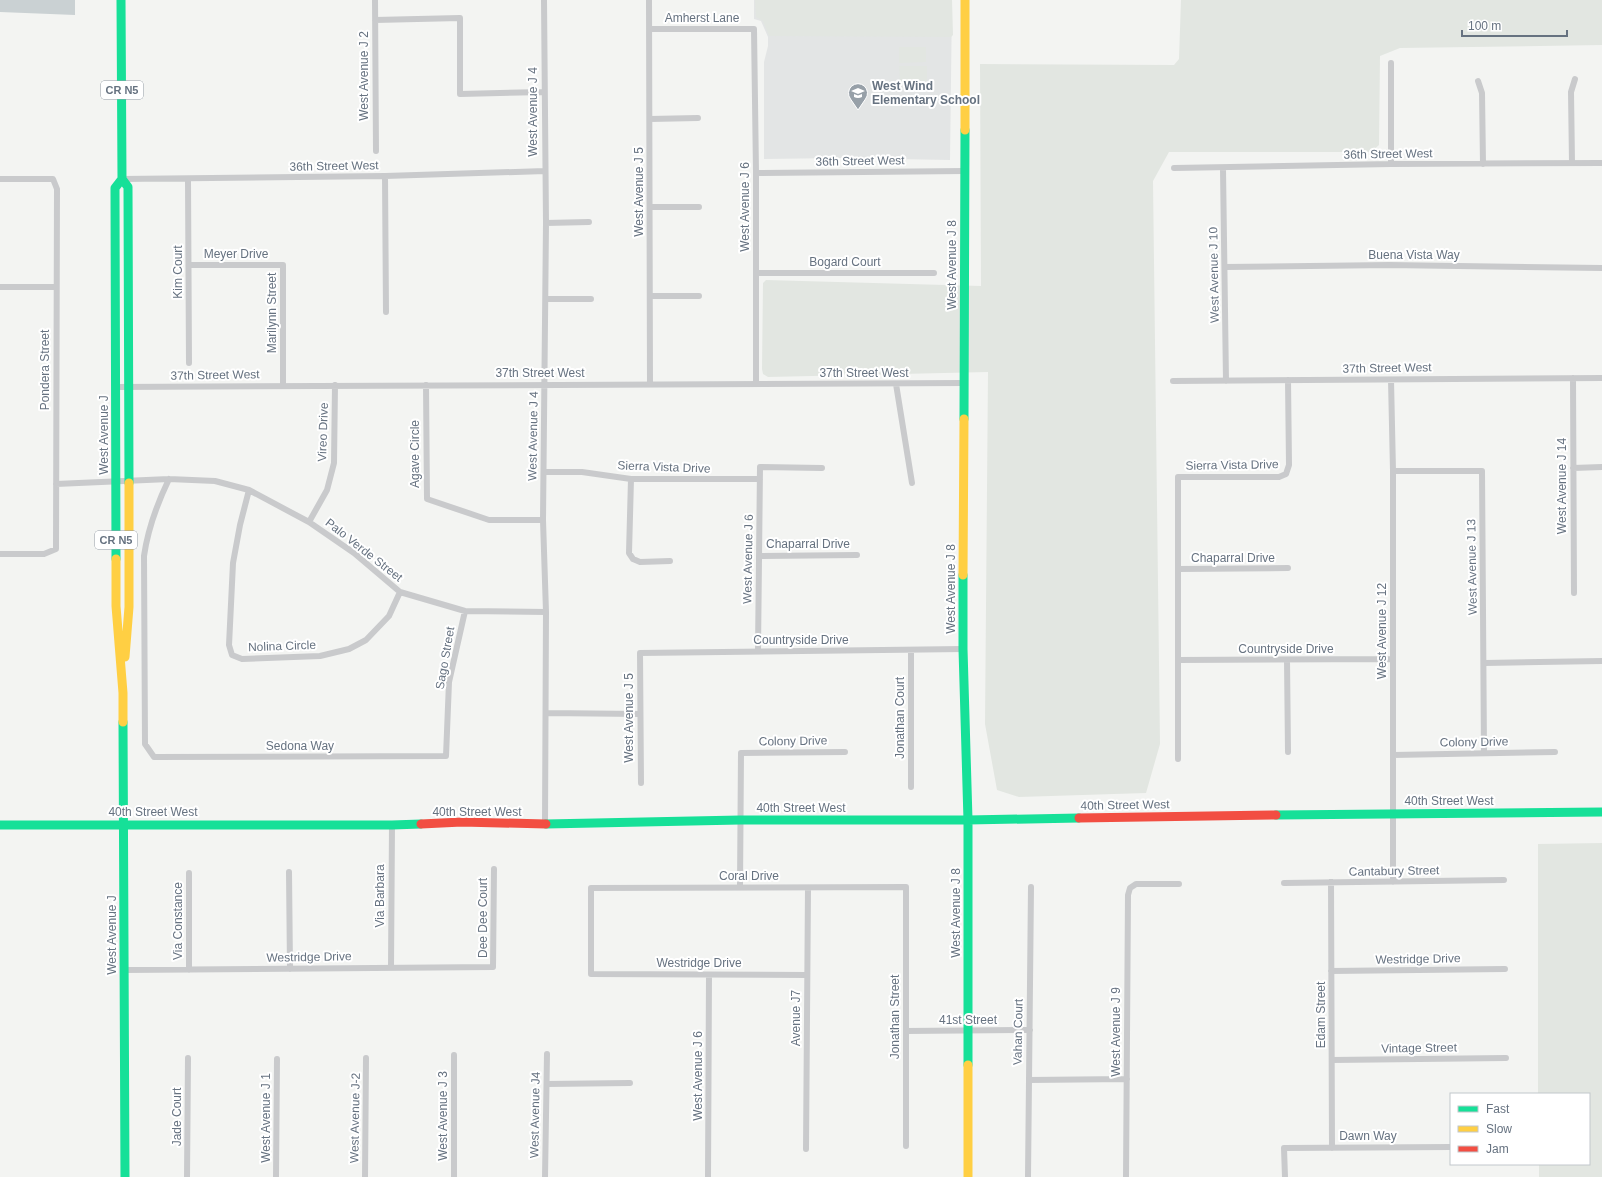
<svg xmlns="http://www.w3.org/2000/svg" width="1602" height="1177" viewBox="0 0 1602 1177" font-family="Helvetica,sans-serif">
  <rect width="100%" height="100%" fill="#f3f4f2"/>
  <path fill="#e3e5e5" d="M754 0H952L950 160 839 158 764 159V62L768 46V37L761 21 754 19Z"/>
  <path fill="#e2e6e1" d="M755 0H952L953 35 951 37 769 36 763 21 756 17Z
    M1181 0H1602V45L1400 48 1380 56 1379 145 1371 152H1169L1153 181 1160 744 1146 793 1019 797 997 790 985 724 988 372 768 377 763 374 762 369 763 283 766 280 981 286 980 64 1174 65 1179 59Z
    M899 47H926V62L899 63Z
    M899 66H927V81H900Z
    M1602 843V1177H1539V1164H1589V1094H1538V844Z"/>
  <path fill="#cad1d3" d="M0 0H75V15L0 12Z"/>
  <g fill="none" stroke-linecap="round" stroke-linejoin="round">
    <path stroke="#c9cacc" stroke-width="6" d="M375 0 376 151
      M544 0 546 223 543 520 546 612 545 824
      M649 0 650 384
      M375 20 460 18V94L544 92
      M650 29H754L756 173V384
      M1391 63V164
      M1478 81 1482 93 1483 164
      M650 119 698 118
      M1572 163 1571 92 1575 79
      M1174 168 1391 164 1602 163
      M1223 169 1226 381
      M756 173 964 171
      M385 176 386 312
      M0 179H53L57 189 56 549 44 554H0
      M122 179 385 176 545 171
      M188 180 189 363
      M650 207H699
      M546 223 589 222
      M189 265H283V385
      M1225 267 1389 265 1602 268
      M756 273H934
      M0 287H56
      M651 296H699
      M546 299H591
      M1573 378 1574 593
      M1391 380 1393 471V882
      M1173 381 1602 378
      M896 384 912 483
      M426 385 427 499 489 520H543
      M116 387 964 383
      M1573 468 1602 467
      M1393 471H1482L1484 752
      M544 472H582L631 479H760
      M169 479C157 504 148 528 144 556L145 744 154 757 446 756 449 682 465 611
      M631 479 629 553 633 559 640 562 670 561
      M56 484 169 479 215 481 249 490 309 522 354 553 400 592 465 611 546 612
      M249 490 240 525 233 563 229 645 232 655 242 659 320 656 349 649 366 640 389 616 400 592
      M309 522 327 490 334 463 335 385
      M759 556 857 555
      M1178 569 1288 568
      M758 651 760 467 822 468
      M1178 660 1393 659
      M1287 660 1288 752
      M1485 663 1602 661
      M546 713 640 714
      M1393 755 1555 752
      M1178 759V477H1279L1286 474 1289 465 1288 380
      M641 783 640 653 963 649
      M911 787V650
      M289 872 290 969
      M1331 882 1332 1148
      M1284 883 1504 880
      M740 887 741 753 845 752
      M391 967 392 825
      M124 970 493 967 494 869
      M189 970V873
      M1331 971 1505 969
      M807 975 591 974V888L906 887V1146
      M906 1031 1030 1030
      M1332 1060 1506 1058
      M1029 1080 1127 1079
      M547 1084 630 1083
      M806 1149 808 888
      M187 1177 188 1058
      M276 1177 277 1059
      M365 1177 366 1058
      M454 1177V1055
      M545 1177 547 1054
      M708 1177 709 975
      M1028 1177 1031 887
      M1126 1177 1128 895 1130 888 1136 884H1179
      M1285 1177 1284 1148 1451 1147"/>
    <path stroke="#16e098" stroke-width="9" d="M121 0 122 179 128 187 129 483
      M964 419 965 130
      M116 559 115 188 122 179
      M963 575V649L968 820V1065
      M123 722 125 1177
      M1276 815 1602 812
      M546 824 740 820H968L1079 818
      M0 825H392L421 824"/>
    <path stroke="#ffcf43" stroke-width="9" d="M965 130V0
      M116 559V606L123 693V722
      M963 575 964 419
      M125 657 129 607V483
      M968 1065V1177"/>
    <path stroke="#f24e42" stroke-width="9" d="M1079 818 1276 815
      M421 824 462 822 546 824"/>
  </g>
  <defs>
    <g id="school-pin" transform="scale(1)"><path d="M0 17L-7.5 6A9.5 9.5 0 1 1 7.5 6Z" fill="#97a0a8" stroke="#fff"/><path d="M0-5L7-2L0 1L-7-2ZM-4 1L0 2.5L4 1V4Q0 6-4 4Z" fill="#fff"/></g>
  </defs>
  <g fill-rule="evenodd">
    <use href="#school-pin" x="858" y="93"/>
  </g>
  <g text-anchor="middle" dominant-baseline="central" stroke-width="4" stroke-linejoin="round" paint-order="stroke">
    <g fill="#fff" stroke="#949ca6" stroke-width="1">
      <rect x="101" y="81" width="42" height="18" rx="3"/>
      <rect x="95" y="531" width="42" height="18" rx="3"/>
    </g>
    <g font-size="11" font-weight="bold" fill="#667280">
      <text x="122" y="90">CR N5</text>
      <text x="116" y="540">CR N5</text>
    </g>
    <g font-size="12" fill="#667280" stroke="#fff">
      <text x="702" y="18">Amherst Lane</text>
      <text transform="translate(364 76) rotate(-90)">West Avenue J 2</text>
      <text transform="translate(533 112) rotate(-90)">West Avenue J 4</text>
      <text transform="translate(1388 154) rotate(-1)">36th Street West</text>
      <text transform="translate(860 161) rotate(-1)">36th Street West</text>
      <text transform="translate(334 166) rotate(-1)">36th Street West</text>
      <text transform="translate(639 192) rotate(-90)">West Avenue J 5</text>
      <text transform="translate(745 207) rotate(-90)">West Avenue J 6</text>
      <text x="236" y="254">Meyer Drive</text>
      <text x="1414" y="255">Buena Vista Way</text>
      <text x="845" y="262">Bogard Court</text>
      <text transform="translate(952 265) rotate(-90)">West Avenue J 8</text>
      <text transform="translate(178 272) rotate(-90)">Kim Court</text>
      <text transform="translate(1214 275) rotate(-91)">West Avenue J 10</text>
      <text transform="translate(272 313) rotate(-90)">Marilynn Street</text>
      <text transform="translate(1387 368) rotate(-1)">37th Street West</text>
      <text transform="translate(45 370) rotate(-90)">Pondera Street</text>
      <text x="540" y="373">37th Street West</text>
      <text x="864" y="373">37th Street West</text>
      <text transform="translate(215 375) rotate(-1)">37th Street West</text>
      <text transform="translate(323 432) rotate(-88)">Vireo Drive</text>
      <text transform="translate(104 435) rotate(-90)">West Avenue J</text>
      <text transform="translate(533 436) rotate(-89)">West Avenue J 4</text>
      <text transform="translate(415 454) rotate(-90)">Agave Circle</text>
      <text transform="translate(1232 465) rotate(-1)">Sierra Vista Drive</text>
      <text transform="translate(664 467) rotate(2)">Sierra Vista Drive</text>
      <text transform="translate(1562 486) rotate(-90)">West Avenue J 14</text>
      <text x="808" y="544">Chaparral Drive</text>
      <text transform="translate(364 550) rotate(38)">Palo Verde Street</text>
      <text x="1233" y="558">Chaparral Drive</text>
      <text transform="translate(748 559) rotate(-89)">West Avenue J 6</text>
      <text transform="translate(1472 567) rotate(-91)">West Avenue J 13</text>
      <text transform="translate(951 589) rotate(-90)">West Avenue J 8</text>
      <text transform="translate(1382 631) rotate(-90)">West Avenue J 12</text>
      <text x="801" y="640">Countryside Drive</text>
      <text transform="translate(282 646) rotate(-2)">Nolina Circle</text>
      <text x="1286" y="649">Countryside Drive</text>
      <text transform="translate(445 658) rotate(-80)">Sago Street</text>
      <text transform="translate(629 718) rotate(-90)">West Avenue J 5</text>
      <text transform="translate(900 718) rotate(-90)">Jonathan Court</text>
      <text transform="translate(793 741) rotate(-1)">Colony Drive</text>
      <text transform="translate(1474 742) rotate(-1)">Colony Drive</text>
      <text x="300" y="746">Sedona Way</text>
      <text x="1449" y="801">40th Street West</text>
      <text transform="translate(1125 805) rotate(-1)">40th Street West</text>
      <text x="801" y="808">40th Street West</text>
      <text x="153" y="812">40th Street West</text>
      <text x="477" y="812">40th Street West</text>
      <text transform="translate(1394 871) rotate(-1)">Cantabury Street</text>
      <text x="749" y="876">Coral Drive</text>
      <text transform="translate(380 896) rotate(-90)">Via Barbara</text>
      <text transform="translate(956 913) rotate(-90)">West Avenue J 8</text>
      <text transform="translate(483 918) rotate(-90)">Dee Dee Court</text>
      <text transform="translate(178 921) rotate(-90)">Via Constance</text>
      <text transform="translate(112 935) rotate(-90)">West Avenue J</text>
      <text transform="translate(309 957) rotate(-1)">Westridge Drive</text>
      <text transform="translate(1418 959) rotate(-1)">Westridge Drive</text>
      <text x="699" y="963">Westridge Drive</text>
      <text transform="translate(1321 1015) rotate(-90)">Edam Street</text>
      <text transform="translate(895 1017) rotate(-90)">Jonathan Street</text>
      <text transform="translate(796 1018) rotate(-90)">Avenue J7</text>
      <text x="968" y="1020">41st Street</text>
      <text transform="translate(1018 1032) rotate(-89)">Vahan Court</text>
      <text transform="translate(1116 1032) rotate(-90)">West Avenue J 9</text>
      <text transform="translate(1419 1048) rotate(-1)">Vintage Street</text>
      <text transform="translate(698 1076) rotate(-90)">West Avenue J 6</text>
      <text transform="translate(535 1115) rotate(-89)">West Avenue J4</text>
      <text transform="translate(443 1116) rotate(-90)">West Avenue J 3</text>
      <text transform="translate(177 1117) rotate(-90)">Jade Court</text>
      <text transform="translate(266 1118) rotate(-90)">West Avenue J 1</text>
      <text transform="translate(355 1118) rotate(-89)">West Avenue J-2</text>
      <text x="1368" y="1136">Dawn Way</text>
    </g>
    <g font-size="12" font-weight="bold" fill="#667280" stroke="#fff" text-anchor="start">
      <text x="872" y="86">West Wind<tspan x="872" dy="14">Elementary School</tspan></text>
    </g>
  </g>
  <rect x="1450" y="1093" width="140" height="72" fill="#ffffff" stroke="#c2c7cc"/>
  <rect x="1458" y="1106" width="20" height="6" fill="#16e098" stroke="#c2c7cc"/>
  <text x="1486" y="1113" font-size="12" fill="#667280">Fast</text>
  <rect x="1458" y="1126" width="20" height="6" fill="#ffcf43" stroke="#c2c7cc"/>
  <text x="1486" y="1133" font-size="12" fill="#667280">Slow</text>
  <rect x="1458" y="1146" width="20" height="6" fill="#f24e42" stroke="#c2c7cc"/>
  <text x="1486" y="1153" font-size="12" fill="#667280">Jam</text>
  <path d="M1462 30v6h105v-6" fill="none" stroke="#667280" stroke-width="2"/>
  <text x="1468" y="30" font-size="12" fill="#667280" stroke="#ffffff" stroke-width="3" paint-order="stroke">100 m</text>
</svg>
